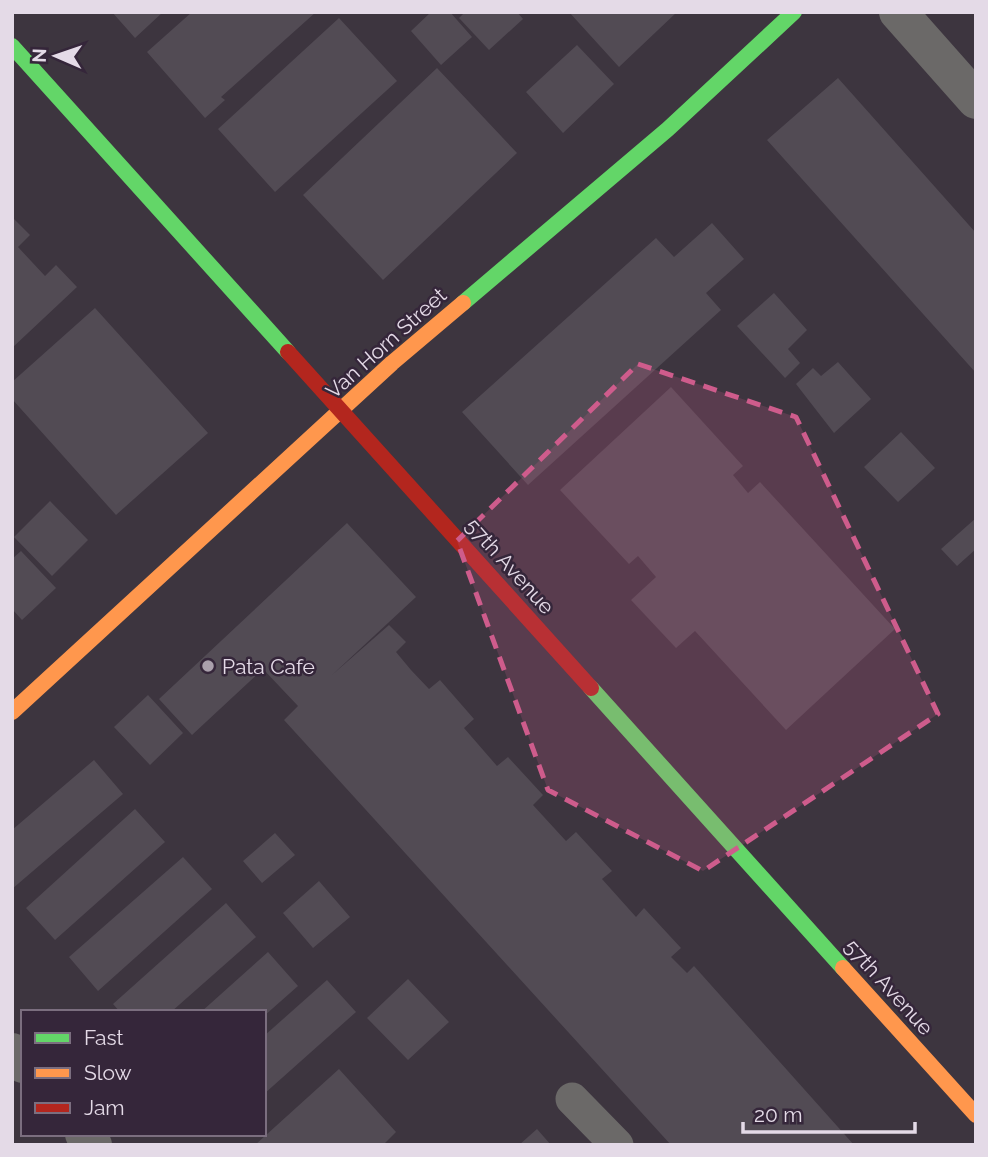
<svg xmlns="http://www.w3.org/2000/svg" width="988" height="1157" viewBox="0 0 988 1157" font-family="Raleway,sans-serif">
  <rect width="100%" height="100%" fill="#3d353f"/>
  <path fill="#524b54" d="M112 12H163L135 38Z
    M192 12H316L221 97 225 100 205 118 147 52Z
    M431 12H450L472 37 441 65 411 31Z
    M465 12H517L523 19 489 50 459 18Z
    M569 12H677L619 67Z
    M339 18 397 81 275 192 218 129Z
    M577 45 614 84 563 133 526 92Z
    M437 68 517 153 383 280 303 195Z
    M838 78 976 233V373L767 140Z
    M12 217 30 235 18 247 45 276 56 265 77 287 12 348Z
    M712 223 744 259 706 293 721 310 528 485 462 412 656 238 674 257Z
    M774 293 807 330 788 349 800 363 785 378 737 326Z
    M95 308 208 433 116 515 12 399V382Z
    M838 362 871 399 834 433 796 384 813 368 821 376Z
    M671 387 743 466 733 475 748 493 760 482 895 629 786 730 695 631 676 648 631 600 656 577 638 556 629 564 560 490Z
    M901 432 935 468 898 502 864 467Z
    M50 501 88 540 52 576 14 537Z
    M976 518V549L957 566 941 549Z
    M347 523 416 597 332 675 389 625 406 642 396 652 411 670 429 689 440 680 474 719 464 728 497 766 508 757 543 795 533 805 566 841 576 832 612 871 602 879 636 917 644 908 681 948 671 957 687 973 694 966 854 1145H671L284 720 298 706 263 669 192 735 159 699Z
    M21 551 56 588 22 620 12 609V559Z
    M148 695 183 733 150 765 114 727Z
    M94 760 123 794 12 889V830Z
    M135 809 165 842 55 940 26 908Z
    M275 833 295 855 262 883 243 861Z
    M183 857 212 889 98 991 69 957Z
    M319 881 350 917 313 948 283 913Z
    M226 903 256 937 171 1012H120L113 1004Z
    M268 952 298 986 264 1016V1012H201Z
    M408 979 449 1022 408 1060 367 1018Z
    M327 980 356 1012 264 1094V1036Z
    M339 1069 396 1132 383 1145H255Z
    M537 1129 551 1145H519Z"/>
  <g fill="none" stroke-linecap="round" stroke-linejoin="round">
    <path stroke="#6b6968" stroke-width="33" d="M572 1099 617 1145"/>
    <path stroke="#6b6968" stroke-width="38" d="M898 12 976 100
      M12 1052 23 1064
      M84 1134 93 1145"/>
    <path stroke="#63d668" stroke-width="16" d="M12 46 288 352
      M463 303 668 129 794 12
      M591 688 843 968"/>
    <path stroke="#ff974d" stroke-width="16" d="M12 712 392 363 463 303
      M843 968 976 1115"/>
    <path stroke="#b3261e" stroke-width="16" d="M288 352 591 688"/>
  </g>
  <path fill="#ce5c8c" fill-opacity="0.2" stroke="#ce5c8c" stroke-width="5" stroke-dasharray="14 9" stroke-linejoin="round" d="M638 364 796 417 938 714 703 871 548 790 457 541Z"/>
  <circle fill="#aaa0ac" stroke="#35263a" stroke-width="2.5" cx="208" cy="666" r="7"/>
  <g text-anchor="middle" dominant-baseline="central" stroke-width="5" stroke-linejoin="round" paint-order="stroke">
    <g font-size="21" fill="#e4dae7" stroke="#35263a">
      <text transform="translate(386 343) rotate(-42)">Van Horn Street</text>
      <text transform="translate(510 566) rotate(48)">57th Avenue</text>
      <text transform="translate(889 987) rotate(48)">57th Avenue</text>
    </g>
    <g font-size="21" fill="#e4dae7" stroke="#35263a" text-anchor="start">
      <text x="222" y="666">Pata Cafe</text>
    </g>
  </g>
  <rect width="988" height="1157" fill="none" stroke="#e4dae7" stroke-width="28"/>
  <rect x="21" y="1010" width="245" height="126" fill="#35263a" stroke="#7b6e7f" stroke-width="2"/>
  <rect x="35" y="1033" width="35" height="10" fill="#63d668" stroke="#7b6e7f" stroke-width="2"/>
  <text x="84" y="1045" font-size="21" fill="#e4dae7">Fast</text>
  <rect x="35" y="1068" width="35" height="10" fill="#ff974d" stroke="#7b6e7f" stroke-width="2"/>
  <text x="84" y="1080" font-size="21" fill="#e4dae7">Slow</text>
  <rect x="35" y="1103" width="35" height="10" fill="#b3261e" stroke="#7b6e7f" stroke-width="2"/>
  <text x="84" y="1115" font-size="21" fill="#e4dae7">Jam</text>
  <g transform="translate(56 56) rotate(272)" stroke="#35263a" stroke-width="5" paint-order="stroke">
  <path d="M0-5L12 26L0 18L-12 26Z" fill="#e4dae7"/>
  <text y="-10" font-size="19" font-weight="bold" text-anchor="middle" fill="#e4dae7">N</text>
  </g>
  <path d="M743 1122v10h172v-10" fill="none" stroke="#e4dae7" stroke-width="3.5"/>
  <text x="754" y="1122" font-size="21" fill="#e4dae7" stroke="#35263a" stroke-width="5" paint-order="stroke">20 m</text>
</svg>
